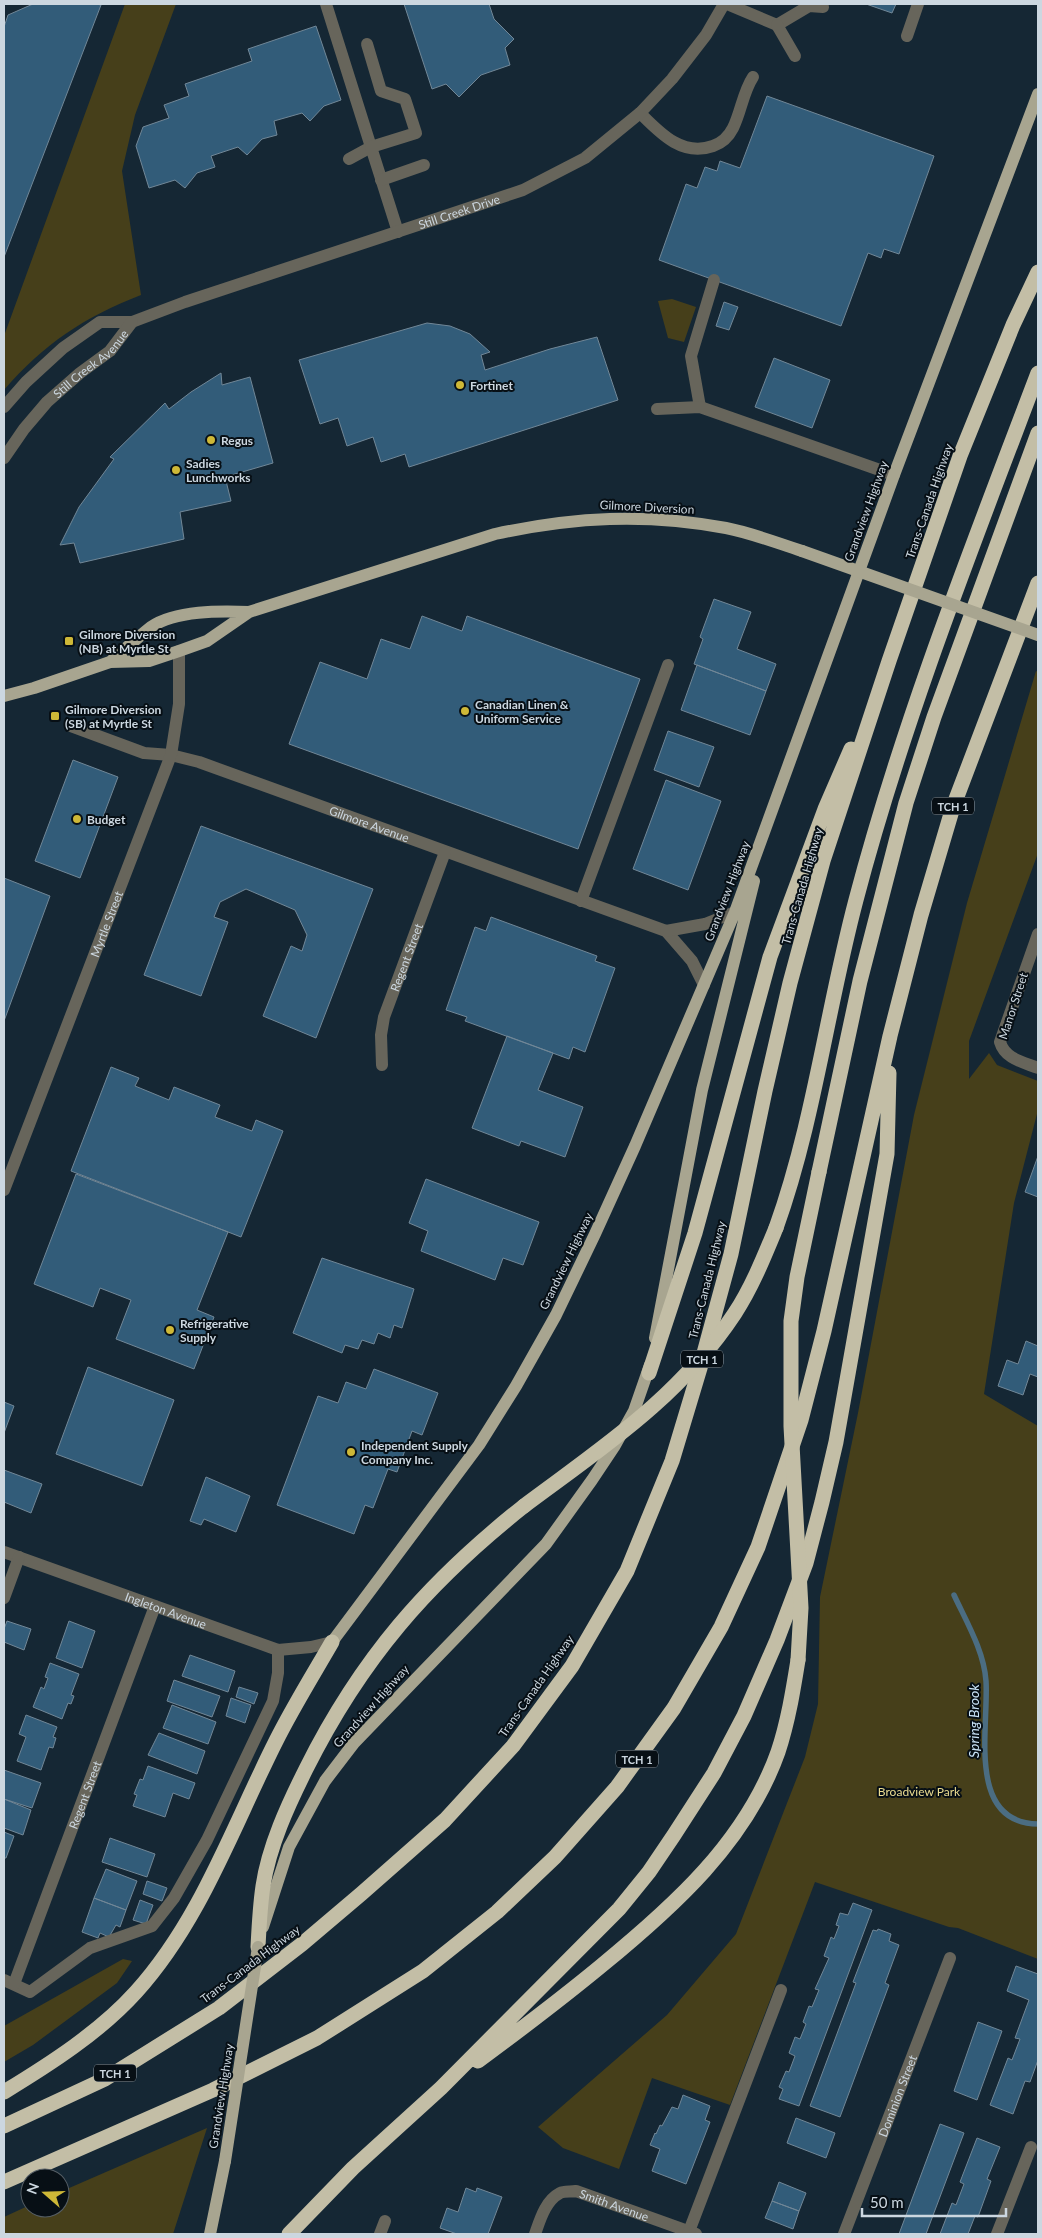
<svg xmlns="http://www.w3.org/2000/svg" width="1042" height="2238" viewBox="0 0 1042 2238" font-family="Lato,sans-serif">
  <rect width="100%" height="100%" fill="#152734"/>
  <path fill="#463f1a" d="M125 4H176L135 115 122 171 141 295C84 317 44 344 4 390V336Z
    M672 299 696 307 684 342 668 338 658 301Z
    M1036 671 1038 672V853L969 1041V1079L989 1053 997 1065 1038 1081V1110L1014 1203 984 1394 1038 1426V1959L958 1928 949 1927 815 1882 730 2105 652 2078 619 2169 563 2148 538 2127 667 2015 736 1934 805 1757 818 1704 820 1597 858 1413 914 1115 967 903Z
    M123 1959 132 1961 117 1983 33 2045 4 2062V2026Z
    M207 2128 173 2234H4V2217L30 2205V2208H60V2192Z"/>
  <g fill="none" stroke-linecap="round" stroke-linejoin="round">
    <path stroke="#4b6d82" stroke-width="5.5" d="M954 1595C966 1621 984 1651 986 1681 989 1727 966 1823 1038 1824"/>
  </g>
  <path fill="#325c79" stroke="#718797" d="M33 4H96L101 5 4 257V27L8 15Z
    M404 4H489L494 19 514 39 505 48 510 65 481 75 459 97 446 84 432 89Z
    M866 4H896L892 13Z
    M316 26 341 100 324 106 310 121 302 113 274 121 277 135 262 139 247 155 238 147 211 156 215 167 197 173 185 188 175 180 149 188 136 146 143 127 169 118 164 105 189 96 185 84 252 61 248 49Z
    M767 96 934 156 899 254 884 249 881 258 868 253 841 326 659 260 686 184 697 188 705 167 717 171 720 161 740 168Z
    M724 302 738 307 729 330 716 326Z
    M427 323 450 326 470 334 490 352 481 355 485 370 550 349 597 337 618 400 409 467 405 454 381 462 373 437 347 446 338 418 320 424 299 360Z
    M774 358 830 380 812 428 755 407Z
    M221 373 222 385 250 377 273 463 225 477 231 501 180 512 184 539 80 563 74 543 60 545 79 507 114 459 110 457 165 403 169 409 191 392Z
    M714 599 751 612 737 649 776 664 766 691 694 664 703 639 700 637Z
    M422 616 462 631 467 616 640 679 578 849 289 744 320 662 367 679 381 639 410 649Z
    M697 665 766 691 750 735 681 710Z
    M668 731 714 747 699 787 654 770Z
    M73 760 118 777 80 878 35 861Z
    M666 780 721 801 688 890 633 869Z
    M201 826 373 889 316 1038 263 1016 291 946 302 951 307 935 295 910 246 889 220 902 214 917 228 922 201 996 144 975Z
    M4 878 50 896 4 1021Z
    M491 917 597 956 595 961 615 968 585 1052 573 1047 569 1059 465 1021 467 1017 446 1010 475 927 486 931Z
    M507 1036 553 1053 538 1090 583 1107 565 1157 521 1141 519 1146 472 1128Z
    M111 1067 139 1078 135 1086 169 1100 174 1087 220 1105 215 1117 252 1131 256 1120 283 1131 241 1237 71 1171Z
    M1038 1156V1197L1025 1192Z
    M76 1174 228 1232 197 1310 214 1317 194 1369 116 1339 131 1300 100 1288 93 1307 34 1284Z
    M426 1179 539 1222 523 1265 503 1258 495 1280 421 1251 428 1231 409 1223Z
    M322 1258 414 1289 402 1328 394 1325 390 1338 378 1333 374 1344 362 1340 358 1349 345 1345 342 1353 293 1333Z
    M1026 1341 1038 1346V1377L1030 1374 1023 1395 998 1386 1007 1360 1018 1364Z
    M88 1367 174 1400 142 1486 56 1454Z
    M374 1369 438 1393 422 1435 412 1431 397 1472 388 1469 373 1508 365 1505 354 1534 277 1505 318 1396 338 1403 346 1382 366 1389Z
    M4 1402 14 1406 4 1433Z
    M4 1470 42 1484 31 1513 4 1502Z
    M206 1477 250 1496 236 1532 204 1519 201 1525 190 1521Z
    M7 1621 31 1629 24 1650 4 1642V1629Z
    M69 1621 95 1631 82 1668 56 1658Z
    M190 1655 235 1671 228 1692 182 1676Z
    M50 1663 79 1674 71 1695 74 1696 71 1704 68 1703 62 1719 33 1707 41 1687 44 1689 48 1678 45 1677Z
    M174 1680 220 1696 212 1717 167 1701Z
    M239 1687 258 1693 254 1704 236 1697Z
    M231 1698 251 1705 245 1723 226 1716Z
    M172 1705 216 1722 208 1744 163 1728Z
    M26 1715 57 1727 53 1737 56 1738 53 1748 49 1747 41 1770 17 1761 26 1737 19 1734Z
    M159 1733 205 1751 197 1774 148 1755Z
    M148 1766 195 1783 189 1799 173 1793 165 1817 133 1806 137 1795 134 1794 140 1779 143 1780Z
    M4 1770 41 1783 32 1808 4 1799Z
    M4 1799 31 1810 23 1835 4 1828Z
    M4 1832 14 1836 6 1858H4Z
    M110 1838 155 1854 147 1877 102 1862Z
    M106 1869 137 1881 126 1910 94 1898Z
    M147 1881 167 1888 162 1901 143 1894Z
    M94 1898 126 1910 120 1927 116 1925 109 1937 100 1933 98 1938 82 1932Z
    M140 1900 153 1905 146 1924 133 1920Z
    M853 1903 872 1910 799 2106 779 2099 783 2089 779 2087 786 2071 789 2072 795 2056 789 2053 795 2037 800 2039 806 2024 803 2022 809 2006 812 2007 819 1990 815 1989 829 1958 824 1956 831 1937 834 1939 839 1926 836 1925 840 1913 848 1915Z
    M878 1929 891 1934 889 1941 899 1945 885 1983 889 1985 840 2117 810 2106 856 1983 853 1982 873 1930 877 1931Z
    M1016 1966 1038 1974V2060L1030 2082 1025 2081 1013 2114 990 2105 1008 2058 1012 2060 1020 2039 1015 2038 1029 2000 1007 1991Z
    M978 2022 1002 2031 977 2100 954 2091Z
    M683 2095 710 2106 705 2120 710 2122 686 2184 652 2171 660 2149 650 2145 655 2133 656 2134 660 2125 662 2126 672 2107 678 2109Z
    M796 2118 835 2133 826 2158 787 2143Z
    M940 2124 964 2133 926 2234H899Z
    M977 2138 1000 2147 987 2179 991 2181 978 2217 975 2216 968 2234H940L952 2203 956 2205 964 2184 960 2182Z
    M779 2182 806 2193 799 2211 772 2201Z
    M466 2188 476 2192 477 2188 502 2197 488 2234H457L440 2228 447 2208 458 2212Z
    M772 2201 799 2211 793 2229 765 2218Z"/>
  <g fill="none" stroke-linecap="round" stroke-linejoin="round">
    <g stroke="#67655b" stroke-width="12">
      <path d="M326 4 371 147 349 159"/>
      <path d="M727 4 777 25 809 6 823 7"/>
      <path d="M777 25 795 56"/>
      <path d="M907 36 918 4"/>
      <path d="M367 44 381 91 405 99 416 133 371 147 398 232"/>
      <path d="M640 113C660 133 682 157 713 146 722 143 729 136 733 128 741 112 743 92 753 77"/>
      <path d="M381 180 424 165"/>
      <path id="s1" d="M4 407 26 382 63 348 100 322H132L185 302 439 218 523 190 585 158 640 113 672 79 706 35 724 4"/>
      <path d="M700 407 691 356 714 280"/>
      <path d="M657 409 700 407 894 475"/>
      <path id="s2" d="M4 458 24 429 47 402 80 373 110 351 132 322"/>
      <path id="s3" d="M71 726 144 753 171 755 199 762 666 931 692 961 704 985"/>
      <path d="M581 901 668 665"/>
      <path d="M666 931 705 924 735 912"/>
      <path d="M1038 934 1000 1042C1005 1059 1023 1062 1038 1068"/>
      <path id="s4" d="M382 1065 381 1035 384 1017 445 852"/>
      <path id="s5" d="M4 1190 171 755 179 704V651"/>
      <path id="s6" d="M4 1552 278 1650 311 1647 332 1642"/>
      <path d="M4 1598 19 1557"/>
      <path d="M4 1980 30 1992 90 1948 152 1926 174 1898 207 1840 273 1701 278 1673V1650"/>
      <path id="s7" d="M14 1984 155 1606"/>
      <path d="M380 2234 385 2221"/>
      <path id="s8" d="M535 2234C540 2220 545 2201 560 2193 564 2191 571 2192 576 2191L696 2234"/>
      <path d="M688 2234 781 1990"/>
      <path id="s9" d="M844 2234 950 1958"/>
      <path d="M997 2234 1031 2147"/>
    </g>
    <path stroke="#a8a590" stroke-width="12" d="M110 662C123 651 137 638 151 627 176 610 220 611 249 612
      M4 696 34 688 110 662 149 661 179 651 207 641 249 612 495 534C574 517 645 513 726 528 752 533 777 543 802 551
      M655 1338 702 1090 754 881
      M332 1642 479 1445 516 1386 556 1315 595 1234 635 1146 735 912 894 475 1038 94
      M263 1927 289 1847 325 1781 354 1743 546 1544 592 1480 614 1447 634 1411 650 1365
      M210 2234 225 2161"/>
    <path stroke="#c3bea6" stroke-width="15" d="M819 1172 860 981 906 803 934 717 1038 433
      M776 1228C814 1122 827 1009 856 900 903 721 972 547 1038 373
      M649 1373 695 1233 770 957 825 809 851 749
      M258 1947C259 1927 260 1906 263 1886 269 1846 288 1805 306 1769 361 1659 427 1583 524 1506
      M478 2061C520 2030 561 1999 601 1966 673 1907 746 1842 778 1752 788 1722 793 1691 798 1660
      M4 2092C50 2064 100 2032 136 1992 201 1920 233 1826 276 1741 293 1707 313 1675 332 1642
      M4 2126 105 2079 219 2008 302 1944 361 1894 445 1820 513 1746 572 1666 627 1571 672 1461 700 1368 731 1254 765 1091 790 983 823 861 889 661 960 456 1013 325 1038 272
      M4 2182 213 2090 317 2038 423 1971 497 1912 555 1857 617 1787 674 1708 721 1627 758 1547 801 1420 824 1331 890 1036 921 915 953 807 1038 583
      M289 2234 353 2168 441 2088 619 1909 649 1872 674 1835 714 1773 744 1716 777 1640 806 1563 822 1502 836 1442 887 1154 889 1073"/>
    <path stroke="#a8a590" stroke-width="12" d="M802 551 1038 635
      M225 2161 258 1947"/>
    <path stroke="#c3bea6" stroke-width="15" d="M524 1506C603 1447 679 1398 735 1313 752 1287 764 1257 776 1228
      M798 1660 801 1608 791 1426V1321L797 1277 819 1172"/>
  </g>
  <g fill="#ceb837" stroke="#070f15" stroke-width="2">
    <circle cx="460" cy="385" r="5"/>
    <circle cx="211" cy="440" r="5"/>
    <circle cx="176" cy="470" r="5"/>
    <rect x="64" y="636" width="10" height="10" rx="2.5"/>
    <circle cx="465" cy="711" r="5"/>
    <rect x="50" y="711" width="10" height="10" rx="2.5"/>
    <circle cx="77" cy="819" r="5"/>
    <circle cx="170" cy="1330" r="5"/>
    <circle cx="351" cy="1452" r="5"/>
  </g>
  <g text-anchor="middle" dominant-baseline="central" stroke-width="4" stroke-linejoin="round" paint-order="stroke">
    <g fill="#070f15" stroke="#919ba3" stroke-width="1">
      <rect x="932" y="797.5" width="42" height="17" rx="4"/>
      <rect x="681" y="1350.5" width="42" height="17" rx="4"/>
      <rect x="616" y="1750.5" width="42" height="17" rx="4"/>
      <rect x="94" y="2064.5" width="42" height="17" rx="4"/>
    </g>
    <g font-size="11" font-weight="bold" fill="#ccd7e0">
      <text x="953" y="806">TCH 1</text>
      <text x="702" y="1359">TCH 1</text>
      <text x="637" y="1759">TCH 1</text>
      <text x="115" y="2073">TCH 1</text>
    </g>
    <g font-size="12" fill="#ccd7e0" stroke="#070f15">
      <text stroke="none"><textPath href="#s1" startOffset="506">Still Creek Drive</textPath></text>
      <text stroke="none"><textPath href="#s2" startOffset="129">Still Creek Avenue</textPath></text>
      <text transform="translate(929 501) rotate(-71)">Trans-Canada Highway</text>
      <text transform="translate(647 507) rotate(3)">Gilmore Diversion</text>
      <text transform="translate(866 511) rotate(-70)">Grandview Highway</text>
      <text stroke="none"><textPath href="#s3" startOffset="315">Gilmore Avenue</textPath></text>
      <text transform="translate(802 886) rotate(-74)">Trans-Canada Highway</text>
      <text transform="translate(727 891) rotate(-69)">Grandview Highway</text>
      <text stroke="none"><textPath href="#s5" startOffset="285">Myrtle Street</textPath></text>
      <text stroke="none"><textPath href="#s4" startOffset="112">Regent Street</textPath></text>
      <text transform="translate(1013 1006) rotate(-72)">Manor Street</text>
      <text transform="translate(566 1261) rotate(-64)">Grandview Highway</text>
      <text transform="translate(707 1280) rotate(-76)">Trans-Canada Highway</text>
      <text stroke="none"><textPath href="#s6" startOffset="172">Ingleton Avenue</textPath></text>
      <text transform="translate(536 1686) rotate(-55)">Trans-Canada Highway</text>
      <text transform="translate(371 1706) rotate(-48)">Grandview Highway</text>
      <text stroke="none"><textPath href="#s7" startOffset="202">Regent Street</textPath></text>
      <text transform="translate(250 1964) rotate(-37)">Trans-Canada Highway</text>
      <text transform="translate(221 2096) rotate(-81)">Grandview Highway</text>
      <text stroke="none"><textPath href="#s9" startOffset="148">Dominion Street</textPath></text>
      <text stroke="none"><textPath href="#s8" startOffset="106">Smith Avenue</textPath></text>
    </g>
    <g font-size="12" font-weight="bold" fill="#ccd7e0" stroke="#070f15" text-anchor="start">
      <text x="470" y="385">Fortinet</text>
      <text x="221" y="440">Regus</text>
      <text x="186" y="463">Sadies<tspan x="186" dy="14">Lunchworks</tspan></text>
      <text x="79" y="634">Gilmore Diversion<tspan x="79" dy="14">(NB) at Myrtle St</tspan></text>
      <text x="475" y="704">Canadian Linen &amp;<tspan x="475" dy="14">Uniform Service</tspan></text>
      <text x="65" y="709">Gilmore Diversion<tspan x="65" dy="14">(SB) at Myrtle St</tspan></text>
      <text x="87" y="819">Budget</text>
      <text x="180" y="1323">Refrigerative<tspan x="180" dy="14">Supply</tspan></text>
      <text x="361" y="1445">Independent Supply<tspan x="361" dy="14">Company Inc.</tspan></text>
    </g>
    <g font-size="12" fill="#ebdd91" stroke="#070f15">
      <text x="919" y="1791">Broadview Park</text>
    </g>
    <g font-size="14" font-style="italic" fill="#cae4f8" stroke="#070f15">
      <text transform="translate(973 1721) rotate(-90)">Spring Brook</text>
    </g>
  </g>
  <rect width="1042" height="2238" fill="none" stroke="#ccd7e0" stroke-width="10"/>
  <g transform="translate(45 2193) rotate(290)"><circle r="24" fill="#070f15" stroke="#565f66"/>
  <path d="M0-4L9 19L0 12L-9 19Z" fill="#ceb837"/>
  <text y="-8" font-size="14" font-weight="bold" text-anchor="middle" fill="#ccd7e0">N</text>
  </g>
  <path d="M862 2208v8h144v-8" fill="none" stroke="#ccd7e0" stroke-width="2.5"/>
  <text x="870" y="2208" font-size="15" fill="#ccd7e0" stroke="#070f15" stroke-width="4" paint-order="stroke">50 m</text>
</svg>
